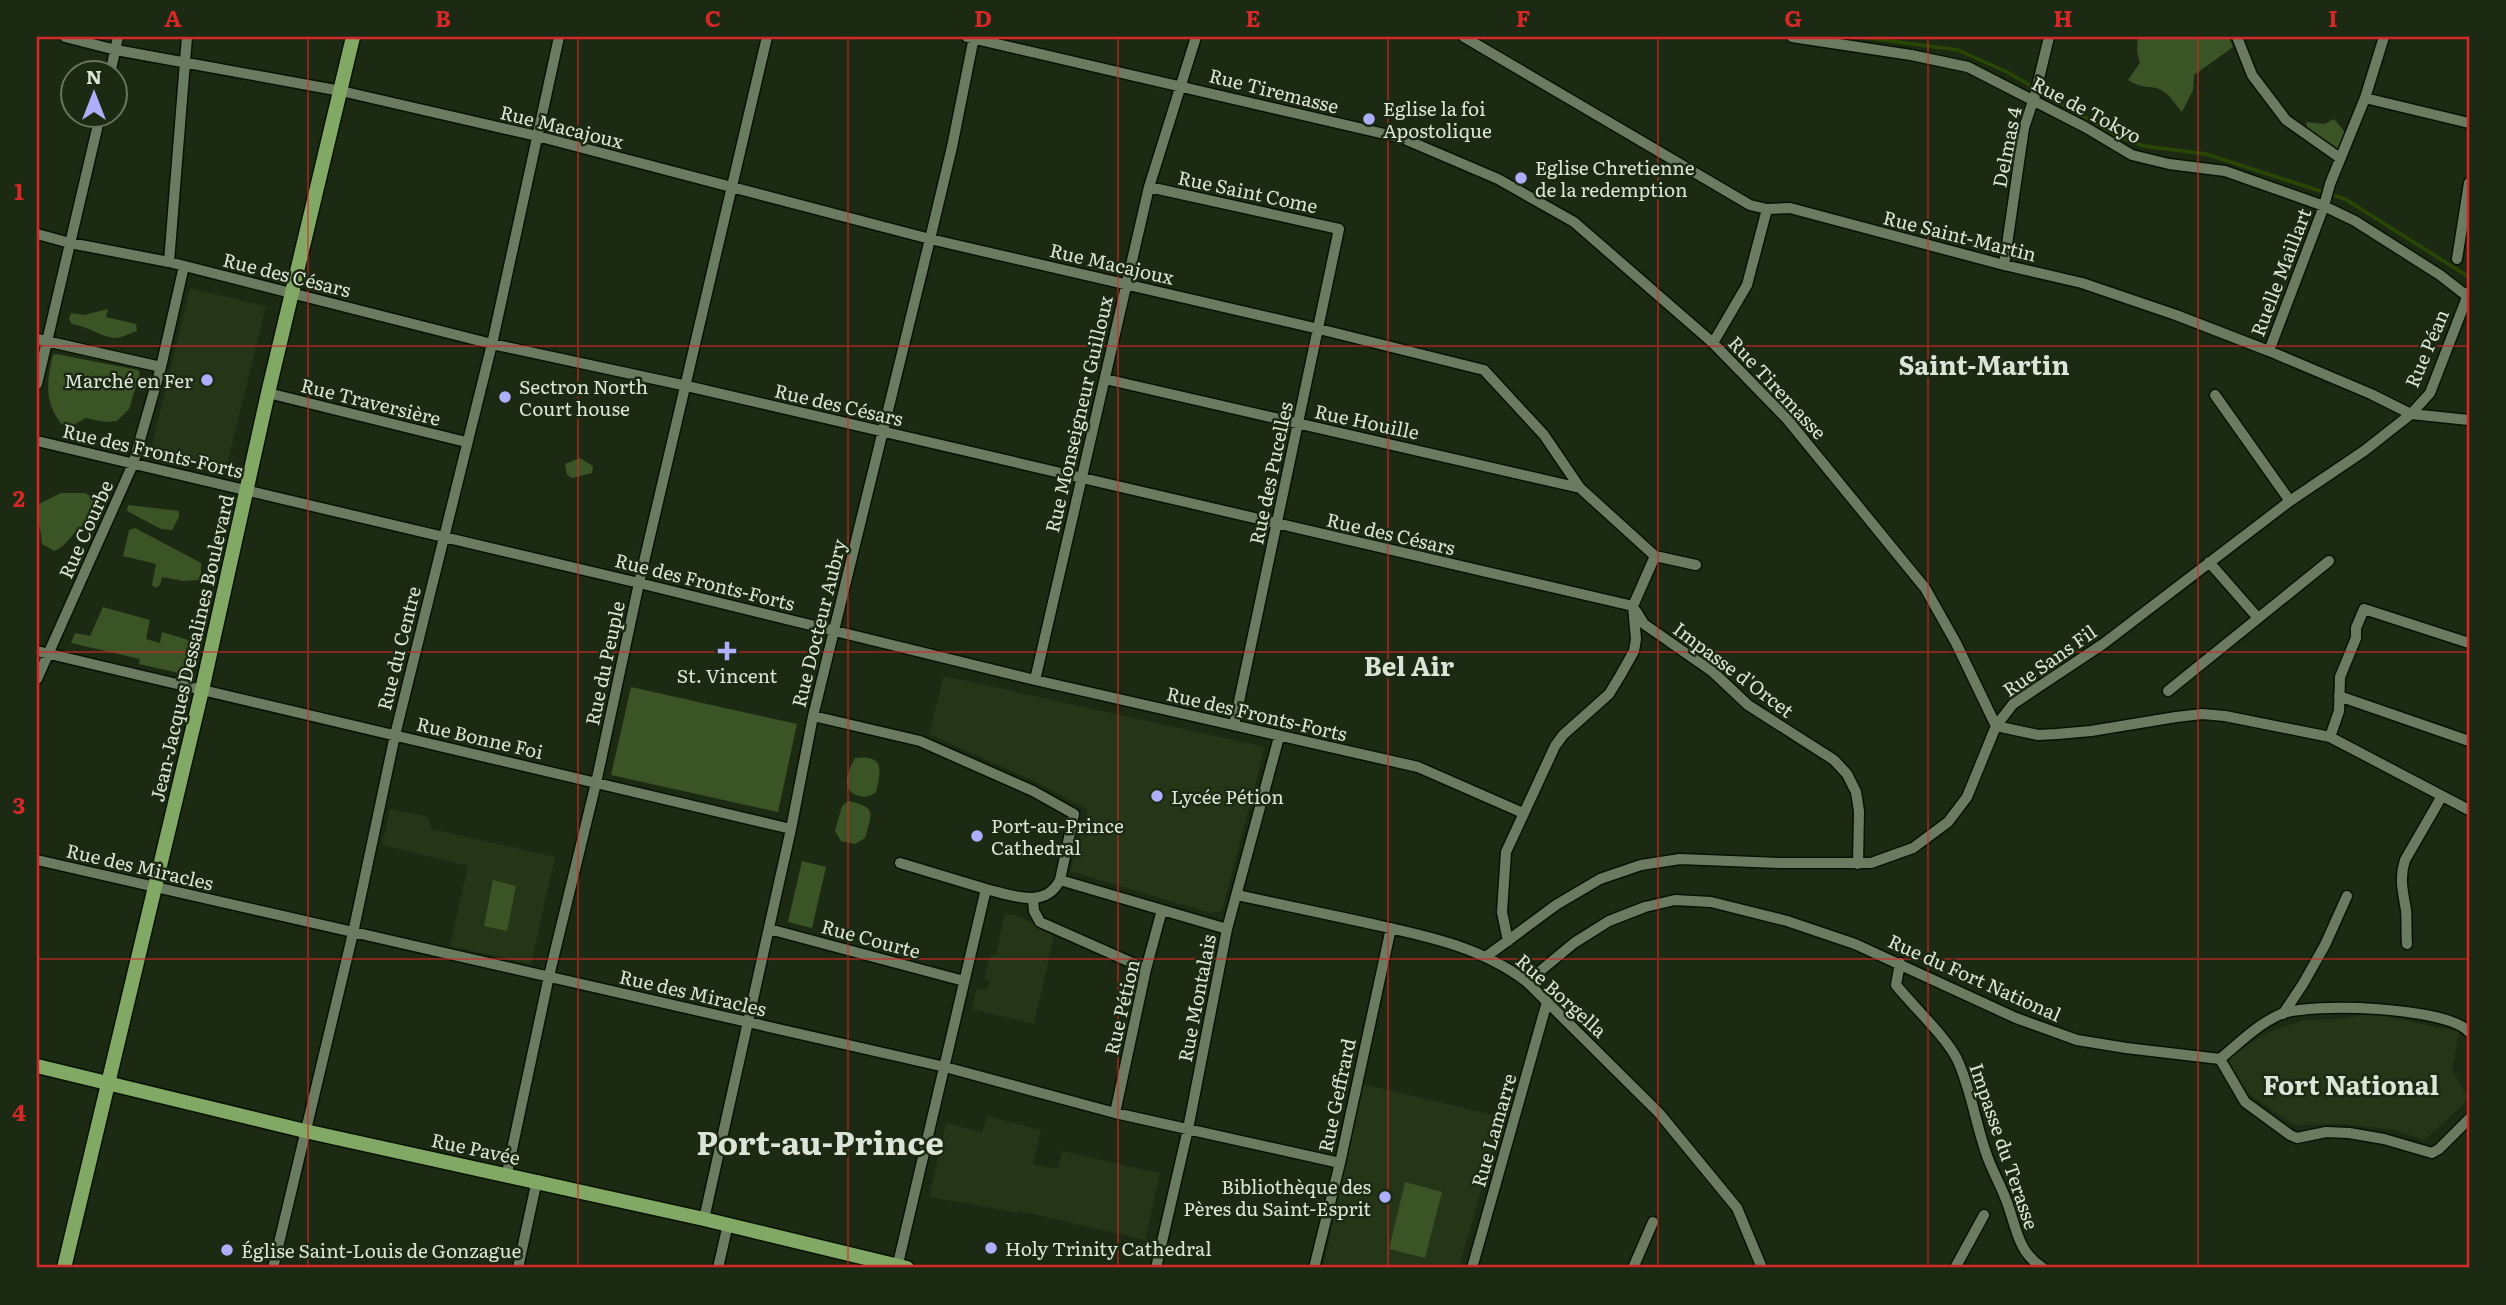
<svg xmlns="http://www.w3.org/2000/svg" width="2506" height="1305" viewBox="0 0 2506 1305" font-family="Literata,serif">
  <rect width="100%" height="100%" fill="#1d2a13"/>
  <path fill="#253518" d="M190 288 266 306 225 472 150 454Z
    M944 676 1265 747 1222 911 1210 913 1070 871 1088 810 1038 783 929 734Z
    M390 809 427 816 432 829 555 857 531 964 450 946 468 866 382 845Z
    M1005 913 1021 917 1054 936 1034 1024 972 1009 976 990 988 989 990 980 984 979 991 955H996Z
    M2371 1013 2459 1032 2452 1070 2469 1099 2425 1140 2395 1130 2343 1124 2294 1125 2246 1092 2224 1061 2264 1034 2304 1020 2341 1019Z
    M1362 1084 1502 1117 1459 1268H1323Z
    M987 1116 1041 1130 1033 1164 1058 1169 1062 1151 1160 1173 1145 1240 1020 1211 1019 1213 929 1197 946 1123 982 1132Z"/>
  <path fill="#3b5426" d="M2138 37H2229L2233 47 2194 75 2193 90 2182 112C2174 103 2168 91 2156 88 2144 86 2139 87 2128 80L2140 63 2137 51Z
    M2334 119 2344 131V137L2336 152 2308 131 2306 122 2324 124Z
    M108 309 106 317 136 324 137 331C130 333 122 338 115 338 102 337 87 326 72 324L69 319 71 313 84 315Z
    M56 354 138 370 140 373 129 409 117 421 105 422 86 418 68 428H65C44 405 46 383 53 355Z
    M580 458 593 466 592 473 572 478 567 475 565 464Z
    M61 493H85L106 505 98 522C77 518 72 545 54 551L42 544C41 528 37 521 37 505Z
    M128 505 179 511V517L172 530 161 529 127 511Z
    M135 528 201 563V577L198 580 183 581 162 577 160 585 155 588 152 585 156 564 123 556 129 530Z
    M103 607 150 620 146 639 160 643 162 632 195 642 188 675 139 664 140 659 71 643 75 633 90 636Z
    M631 687 797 724 778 812 611 775Z
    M855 758C885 754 881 771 876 792 869 797 867 797 859 796 840 791 847 772 855 758Z
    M849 801C877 808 872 812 865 838L855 844 841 841 835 831 842 806Z
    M802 861 826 867 812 928 788 922Z
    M493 880 516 886 507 931 484 926Z
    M1405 1182 1442 1192 1425 1258 1389 1249Z"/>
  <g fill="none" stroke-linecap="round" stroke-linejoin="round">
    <path stroke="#284704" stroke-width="3.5" d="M1861 37 1958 50 2007 72 2119 137 2144 146 2206 154 2345 199 2469 277"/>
    <g stroke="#071201" stroke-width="13">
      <path id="minor" d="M65 37 116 50 341 91 537 136 930 239 1319 329 1484 370 1544 435 1580 488 1655 556 1633 606 1636 639 1634 651 1620 676 1609 694 1563 735 1555 746 1506 852 1502 912 1508 941
        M967 37 1402 138 1498 179 1574 222 1713 343 1787 419 1925 588 1956 643 1996 726 2038 735 2057 734 2091 731 2176 717 2202 714 2225 716 2330 737 2469 810
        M1464 37 1750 205 1767 209 1790 208 2004 265 2082 283 2176 315 2269 351 2371 394 2411 414 2469 420
        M1792 37 1911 55 1968 67 2085 127 2132 155 2169 164 2225 171 2324 206 2355 221 2440 275 2467 296
        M2237 37 2252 75 2286 120 2340 158
        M110 74 118 37
        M2365 98 2469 123
        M1149 187 1339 229 1234 725
        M37 234 70 243 169 262 492 344 687 386 1633 606
        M2457 259 2469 183
        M169 262 187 37
        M2004 265 2024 128 2035 95 2049 37
        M37 339 161 367
        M1713 343 1747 285 1767 209
        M2269 351 2324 206 2330 184 2365 98 2384 37
        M1105 379 1580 488
        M37 384 100 116
        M268 393 466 442
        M2215 395 2290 501
        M37 441 639 583 1035 680 1418 767 1523 813
        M1655 556 1696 565
        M2209 562 2258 618
        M1636 611 1644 624 1713 672 1748 705 1834 760 1847 774 1856 792 1859 811 1858 864
        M37 651 791 829
        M37 679 133 464 161 367 184 266
        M1035 680 1149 187 1196 37
        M2168 691 2329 561
        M2339 696 2469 741
        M813 716 920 741 1033 791 1074 814 1060 880
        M2330 737 2339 711 2340 677 2356 638V628L2364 609 2469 643
        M37 860 945 1067 1115 1113 1340 1163
        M900 863 986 889
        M1237 895C1279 904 1321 913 1363 922 1421 935 1479 945 1527 982L1659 1113 1737 1208 1762 1268
        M1033 899 1034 911 1040 922 1146 969
        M769 929 964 981
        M2407 944C2406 933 2407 921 2406 910 2403 892 2399 878 2405 860L2442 796
        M1487 956 1556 905 1600 879 1641 865 1680 859 1779 863H1871L1913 848 1948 822 1967 797 1996 726 2013 704 2103 644 2290 501 2364 451 2411 414 2430 393 2469 292
        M1900 963 1896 985C1913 1006 1946 1037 1957 1059 1972 1091 1976 1128 1989 1161 1995 1176 2003 1190 2008 1205 2017 1231 2019 1253 2043 1268
        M1527 982 1574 943 1609 921 1645 907 1675 900 1711 902 1787 921 1855 944 2016 1018 2077 1040 2126 1048 2220 1059 2245 1102 2290 1135 2297 1138 2326 1132 2349 1133 2384 1139 2432 1153 2439 1149 2469 1119
        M2283 1014 2303 984 2325 945 2347 896
        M2220 1059C2239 1043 2258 1024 2281 1014 2311 1002 2448 1007 2469 1032
        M1115 1113 1146 969 1162 910
        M507 1173 549 976 596 783 639 583 767 37
        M704 1219 791 829 813 716 930 239 952 147 974 37
        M273 1268 353 933 395 735 492 344 559 37
        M518 1268 537 1180
        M718 1268 728 1224
        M897 1268 986 889C1011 895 1045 910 1060 880L1227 929
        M1156 1268 1188 1129 1227 929 1279 737
        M1314 1268 1340 1163 1391 928
        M1472 1268 1547 1002
        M1633 1268 1653 1222
        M1955 1268 1984 1215"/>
    </g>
    <g stroke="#071201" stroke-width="17">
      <path id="major" d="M37 1066 305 1131 704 1219 907 1268
        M64 1268 202 690 268 393 353 37"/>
    </g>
    <use href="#minor" stroke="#6b7b61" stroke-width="10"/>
    <use href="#major" stroke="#82a865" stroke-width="14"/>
  </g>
  <path fill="none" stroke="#d62828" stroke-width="2" stroke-opacity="0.55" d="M308 37V1268M578 37V1268M848 37V1268M1118 37V1268M1388 37V1268M1658 37V1268M1928 37V1268M2198 37V1268M37 346H2469M37 652H2469M37 959H2469"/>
  <g fill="#adaffb" stroke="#1d2a13" stroke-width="2.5">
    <circle cx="1369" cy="119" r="7"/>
    <circle cx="1521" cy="178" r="7"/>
    <circle cx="207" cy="380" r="7"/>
    <circle cx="505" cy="397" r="7"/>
    <path d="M723.5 640.5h7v7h7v7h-7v7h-7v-7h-7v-7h7z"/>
    <circle cx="1157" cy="796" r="7"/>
    <circle cx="977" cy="836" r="7"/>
    <circle cx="1385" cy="1197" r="7"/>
    <circle cx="991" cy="1248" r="7"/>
    <circle cx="227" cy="1250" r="7"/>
  </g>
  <g text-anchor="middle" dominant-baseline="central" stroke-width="5" stroke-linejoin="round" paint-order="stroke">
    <g font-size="19" fill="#dbe4d6" stroke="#1d2a13">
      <text transform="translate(1274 90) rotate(14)">Rue Tiremasse</text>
      <text transform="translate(2087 109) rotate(28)">Rue de Tokyo</text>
      <text transform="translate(562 126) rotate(14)">Rue Macajoux</text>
      <text transform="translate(2006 147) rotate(-79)">Delmas 4</text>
      <text transform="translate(1248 191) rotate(12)">Rue Saint Come</text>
      <text transform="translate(1960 235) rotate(14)">Rue Saint-Martin</text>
      <text transform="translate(1112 263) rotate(13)">Rue Macajoux</text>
      <text transform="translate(2280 272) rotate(-69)">Ruelle Maillart</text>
      <text transform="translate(287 274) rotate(14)">Rue des Césars</text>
      <text transform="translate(2426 348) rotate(-67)">Rue Péan</text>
      <text transform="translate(1778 387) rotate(47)">Rue Tiremasse</text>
      <text transform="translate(371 401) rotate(14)">Rue Traversière</text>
      <text transform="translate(839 404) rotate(13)">Rue des Césars</text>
      <text transform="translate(1078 414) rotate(-77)">Rue Monseigneur Guilloux</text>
      <text transform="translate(1367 421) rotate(12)">Rue Houille</text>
      <text transform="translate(153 450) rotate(13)">Rue des Fronts-Forts</text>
      <text transform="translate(1270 473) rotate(-78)">Rue des Pucelles</text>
      <text transform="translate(85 529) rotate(-66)">Rue Courbe</text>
      <text transform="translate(1391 533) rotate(13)">Rue des Césars</text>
      <text transform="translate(705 581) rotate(14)">Rue des Fronts-Forts</text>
      <text transform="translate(818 623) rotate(-76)">Rue Docteur Aubry</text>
      <text transform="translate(191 648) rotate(-77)">Jean-Jacques Dessalines Boulevard</text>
      <text transform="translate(398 648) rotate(-76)">Rue du Centre</text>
      <text transform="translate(2049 660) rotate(-35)">Rue Sans Fil</text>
      <text transform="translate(604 663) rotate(-78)">Rue du Peuple</text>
      <text transform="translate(1734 669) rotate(37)">Impasse d'Orcet</text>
      <text transform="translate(1257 713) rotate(13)">Rue des Fronts-Forts</text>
      <text transform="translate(480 737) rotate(13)">Rue Bonne Foi</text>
      <text transform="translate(140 866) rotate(13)">Rue des Miracles</text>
      <text transform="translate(871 938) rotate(15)">Rue Courte</text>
      <text transform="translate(1975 977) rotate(24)">Rue du Fort National</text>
      <text transform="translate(693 992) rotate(13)">Rue des Miracles</text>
      <text transform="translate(1562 995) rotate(42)">Rue Borgella</text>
      <text transform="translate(1196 998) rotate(-79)">Rue Montalais</text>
      <text transform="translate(1121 1007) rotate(-77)">Rue Pétion</text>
      <text transform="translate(1336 1095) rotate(-78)">Rue Geffrard</text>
      <text transform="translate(1493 1130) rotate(-74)">Rue Lamarre</text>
      <text transform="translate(2005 1146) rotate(71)">Impasse du Terasse</text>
      <text transform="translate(476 1148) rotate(12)">Rue Pavée</text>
    </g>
    <g font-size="19" fill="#dbe4d6" stroke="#1d2a13" text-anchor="start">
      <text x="1383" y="108">Eglise la foi<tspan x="1383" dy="22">Apostolique</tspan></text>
      <text x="1535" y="167">Eglise Chretienne<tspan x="1535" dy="22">de la redemption</tspan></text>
      <text x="193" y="380" text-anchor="end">Marché en Fer</text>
      <text x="519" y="386">Sectron North<tspan x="519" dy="22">Court house</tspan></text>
      <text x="727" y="675" text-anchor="middle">St. Vincent</text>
      <text x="1171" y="796">Lycée Pétion</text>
      <text x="991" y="825">Port-au-Prince<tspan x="991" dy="22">Cathedral</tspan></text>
      <text x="1371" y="1186" text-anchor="end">Bibliothèque des<tspan x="1371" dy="22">Pères du Saint-Esprit</tspan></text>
      <text x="1005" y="1248">Holy Trinity Cathedral</text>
      <text x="241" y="1250">Église Saint-Louis de Gonzague</text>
    </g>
    <g font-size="26" font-weight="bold" fill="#dbe4d6" stroke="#1d2a13">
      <text x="1984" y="363">Saint-Martin</text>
      <text x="1409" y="664">Bel Air</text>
      <text x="2351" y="1083">Fort National</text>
    </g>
    <g font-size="33" font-weight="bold" fill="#dbe4d6" stroke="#1d2a13">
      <text x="820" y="1140">Port-au-Prince</text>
    </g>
  </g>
  <rect width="2506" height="1305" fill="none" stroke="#1d2a13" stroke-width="77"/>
  <g transform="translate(94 94)"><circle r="33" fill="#1d2a13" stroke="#697461" stroke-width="2"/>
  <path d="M0-5L12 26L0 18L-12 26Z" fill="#adaffb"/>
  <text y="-10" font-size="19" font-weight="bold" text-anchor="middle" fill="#dbe4d6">N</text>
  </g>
  <rect x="38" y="38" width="2430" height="1228" fill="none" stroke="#d62828" stroke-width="2.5"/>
  <g font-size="23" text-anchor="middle" font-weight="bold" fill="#d62828">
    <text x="173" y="27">A</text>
    <text x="443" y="27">B</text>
    <text x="713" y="27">C</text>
    <text x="983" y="27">D</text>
    <text x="1253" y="27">E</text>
    <text x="1523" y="27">F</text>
    <text x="1793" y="27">G</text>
    <text x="2063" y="27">H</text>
    <text x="2333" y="27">I</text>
    <text x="19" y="200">1</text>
    <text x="19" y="507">2</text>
    <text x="19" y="814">3</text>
    <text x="19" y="1121">4</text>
  </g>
</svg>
